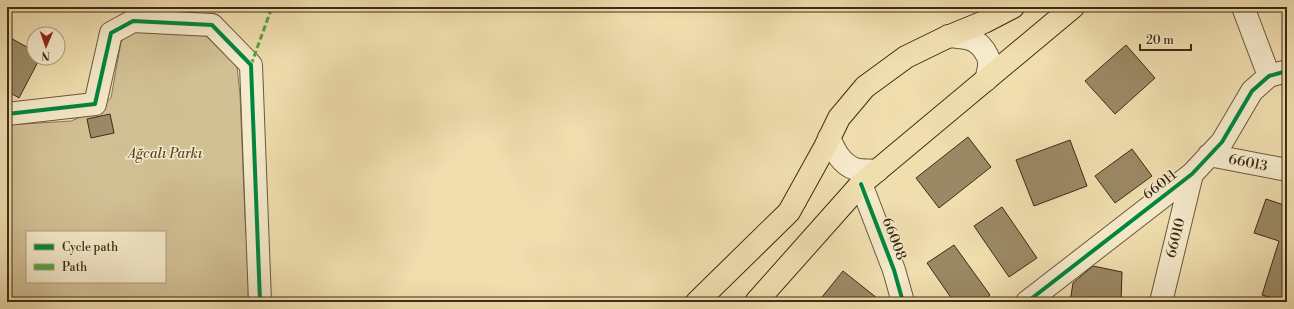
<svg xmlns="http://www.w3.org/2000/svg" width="1294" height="309" viewBox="0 0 1294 309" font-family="'Libre Bodoni',serif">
  <rect width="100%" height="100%" fill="#f0deaf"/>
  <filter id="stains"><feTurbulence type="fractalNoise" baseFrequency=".005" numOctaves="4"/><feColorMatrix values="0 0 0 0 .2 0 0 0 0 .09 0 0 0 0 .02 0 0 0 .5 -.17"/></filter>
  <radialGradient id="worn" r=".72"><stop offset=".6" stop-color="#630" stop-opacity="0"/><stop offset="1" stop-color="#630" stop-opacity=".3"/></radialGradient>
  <path fill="#d2c095" stroke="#887654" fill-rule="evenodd" d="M132 29 206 36 237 66 240 95 245 218 249 268 248 302H7V125L71 121 97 110 111 98 121 42ZM27 232H165V282H27Z"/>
  <path fill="#9b8965" stroke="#3e2c14" d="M7 36 34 51V58H40L19 98 7 91Z
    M1126 45 1155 78 1115 114 1085 81Z
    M110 114 114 133 91 138 87 119Z
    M968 137 991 167 939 208 916 178Z
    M1070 140 1087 186 1034 206 1016 160Z
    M1132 149 1152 176 1115 203 1095 176Z
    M1266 199 1287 206V302L1262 295 1279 241 1254 233Z
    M1002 207 1037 258 1009 277 974 226Z
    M954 245 990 295 980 302H954L927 263Z
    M1093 266 1122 272 1121 302H1070L1073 283Z
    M843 271 882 302H818Z"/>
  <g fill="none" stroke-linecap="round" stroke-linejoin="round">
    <g stroke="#6a583b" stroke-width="24">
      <path id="minor" d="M1243 7 1269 76
        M948 36C963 37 975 37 984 50 987 55 990 59 989 65 989 70 987 75 986 80
        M7 114 95 104 111 33 133 21 212 25 251 65 260 302
        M829 138C835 151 841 164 855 169 861 171 871 170 877 171
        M1209 155 1287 170
        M861 184 894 270 903 302
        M1027 302 1192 174 1222 142 1252 91 1269 76 1287 71
        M1161 302 1192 174"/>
    </g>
    <g stroke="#3e2c14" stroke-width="24">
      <path id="major" d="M697 302 789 212 825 147 839 118 865 87 906 57 945 38 984 22 1013 7
        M756 302 861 184 1073 7"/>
    </g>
    <use href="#minor" stroke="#f5eacb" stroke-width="22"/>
    <use href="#major" stroke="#f0deaf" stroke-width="22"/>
    <path stroke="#54a43f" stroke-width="3" stroke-dasharray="6 3" stroke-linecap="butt" d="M251 65 272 7"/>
    <g stroke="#f5eacb" stroke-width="6">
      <path id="cycleway" d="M7 114 95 104 111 33 133 21 212 25 251 65 260 302
        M861 184 894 270 903 302
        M1027 302 1192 174 1222 142 1252 91 1269 76 1287 71"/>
    </g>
    <use href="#cycleway" stroke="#00873e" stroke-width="4"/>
  </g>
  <g text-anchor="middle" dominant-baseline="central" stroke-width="3" stroke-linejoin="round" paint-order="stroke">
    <g font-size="14" font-style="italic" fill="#5c4a2e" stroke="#f5eacb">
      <text x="165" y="154">Ağcalı Parkı</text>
    </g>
    <g font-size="14" fill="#3e2c14" stroke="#f5eacb">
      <text transform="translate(1248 163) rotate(11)">66013</text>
      <text transform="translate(1160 185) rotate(-38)">66011</text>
      <text transform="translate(1176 238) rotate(-76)">66010</text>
      <text transform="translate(894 239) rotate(69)">66008</text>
    </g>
  </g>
  <rect width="1294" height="309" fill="none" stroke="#f0deaf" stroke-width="24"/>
  <rect x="8" y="8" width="1278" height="293" fill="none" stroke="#3e2c14" stroke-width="2"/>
  <rect x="12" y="12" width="1270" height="285" fill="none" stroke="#3e2c14"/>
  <rect x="26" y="231" width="140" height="52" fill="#f5eacb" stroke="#ac9e82"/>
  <rect x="34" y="244" width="20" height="6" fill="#00873e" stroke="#ac9e82"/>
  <text x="62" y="251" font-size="12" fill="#3e2c14">Cycle path</text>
  <rect x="34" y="264" width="20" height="6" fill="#54a43f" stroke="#ac9e82"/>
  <text x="62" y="271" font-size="12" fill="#3e2c14">Path</text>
  <g transform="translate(46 46) rotate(182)"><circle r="19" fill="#f5eacb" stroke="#ac9e82"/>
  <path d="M0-3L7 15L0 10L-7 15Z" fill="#8f2418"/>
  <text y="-6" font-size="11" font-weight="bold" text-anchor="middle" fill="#3e2c14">N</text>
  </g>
  <path d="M1140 44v6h51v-6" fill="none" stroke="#3e2c14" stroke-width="2"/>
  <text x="1146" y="44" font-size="12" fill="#3e2c14" stroke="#f5eacb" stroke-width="3" paint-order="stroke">20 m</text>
  <rect width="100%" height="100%" filter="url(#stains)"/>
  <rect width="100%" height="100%" fill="url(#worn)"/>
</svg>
